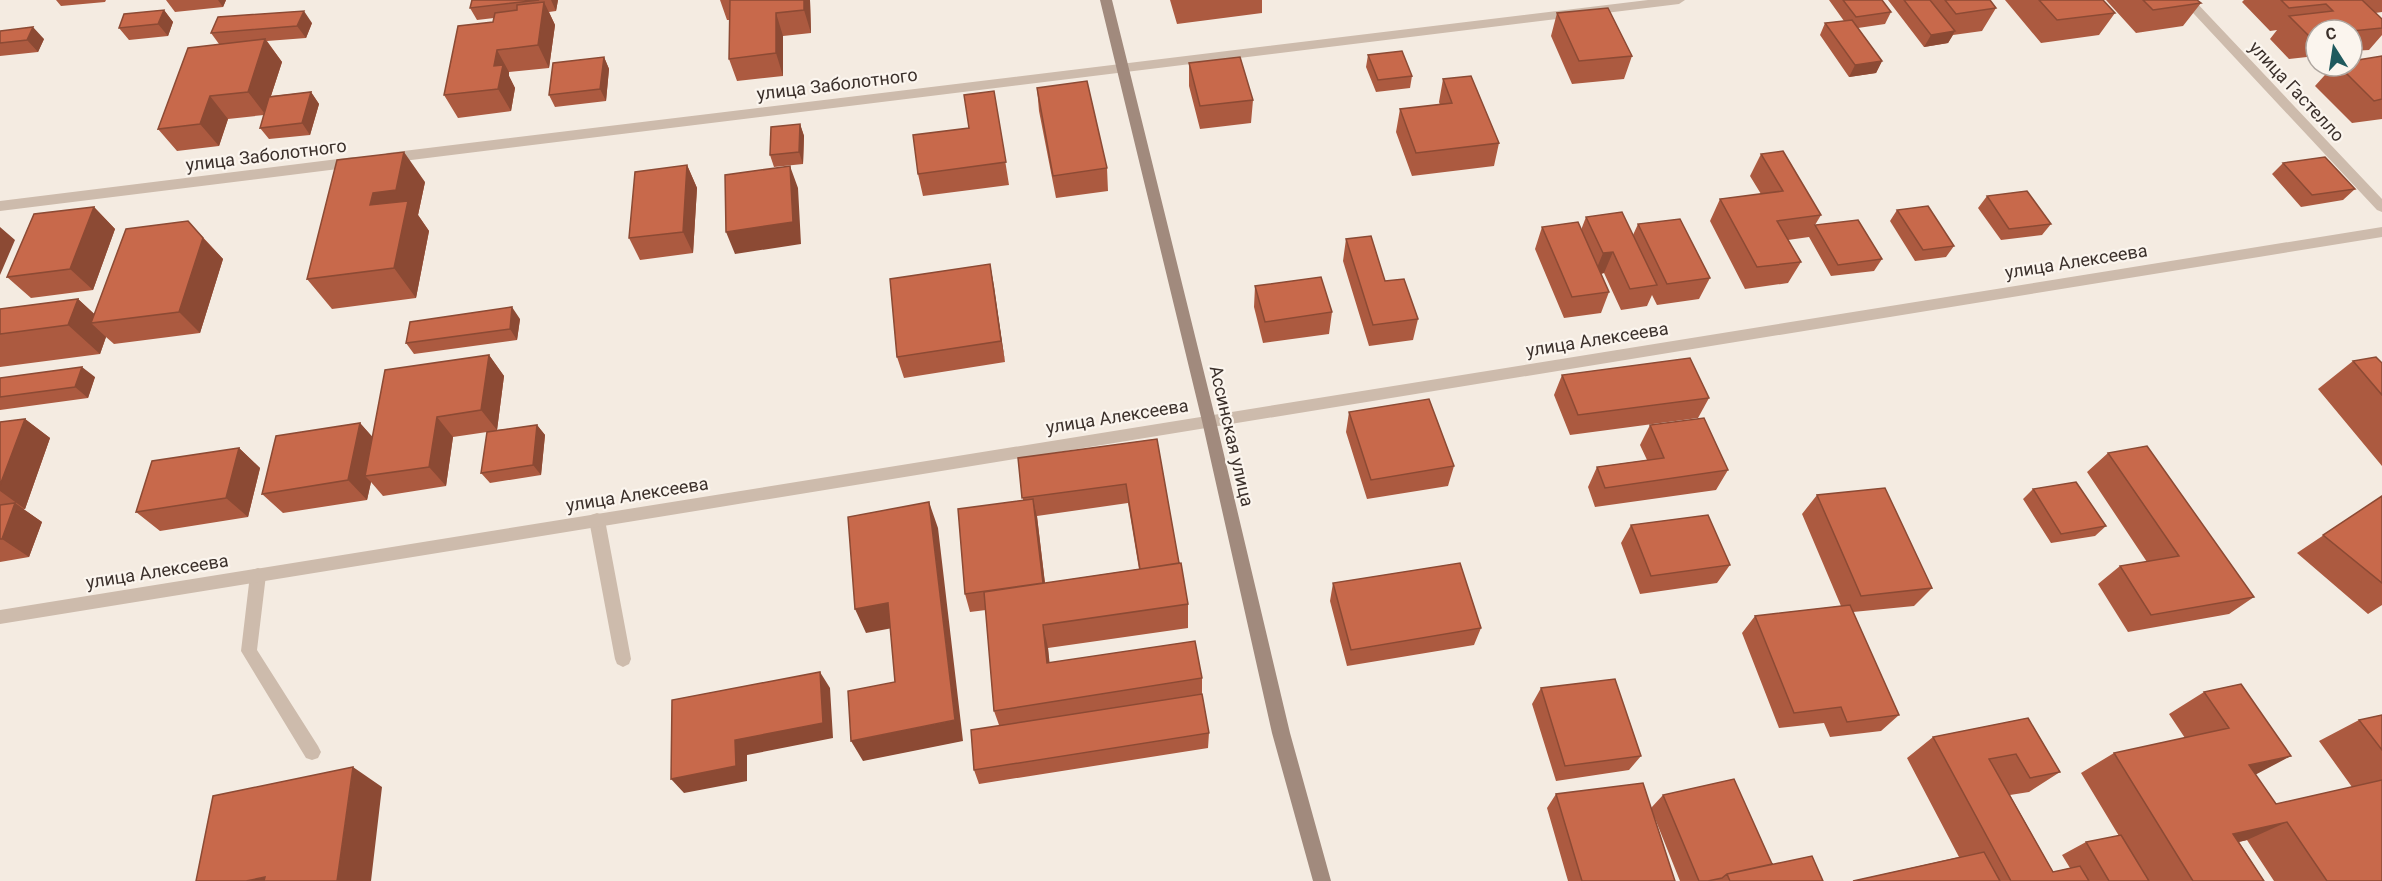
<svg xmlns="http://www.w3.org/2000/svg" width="2382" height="881" viewBox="0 0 2382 881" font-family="Roboto,sans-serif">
  <rect width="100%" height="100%" fill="#f4ebe1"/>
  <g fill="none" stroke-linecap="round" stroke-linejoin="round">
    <path fill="#cdbbac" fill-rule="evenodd" d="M597 513 603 515 605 520 631 659 629 664 623 667 617 664 615 659 589 520 591 515Z
      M258 568 264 570 266 575 257 650 318 746 321 752 318 758 312 760 306 758 241 651 250 575 252 570Z"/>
    <path fill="#cdbbac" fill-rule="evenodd" d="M1648 0H1685L1679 4 387 163 381 158 387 153Z
      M2181 0H2194L2382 199V212L2377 210Z
      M354 157 360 162 354 167 0 211V201Z
      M2382 227V237L0 624V610Z"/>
    <path fill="#a18a7d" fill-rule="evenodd" d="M1100 0H1112L1216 421 1290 733 1331 881H1313L1272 733 1202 421Z"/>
  </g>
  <path fill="#ac5a40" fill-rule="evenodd" d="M56 0H106L105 2 61 6Z
    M166 0H226L223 7 175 12Z
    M472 0H558L556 11 549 12 555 25 549 68 509 72V76L515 88 511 111 458 118 444 95 493 22 494 18 477 20 470 8Z
    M720 0H810L811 33 783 36V76L737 81 729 59 730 20H727Z
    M1170 0H1262V13L1177 24Z
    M1829 0H1882L1891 12 1885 24 1858 28 1882 61 1876 73 1849 77 1820 35 1825 23 1844 21Z
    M1888 0H1990L1996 8 1982 31 1953 35 1948 43 1924 47Z
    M2005 0H2103L2115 13 2099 35 2041 43Z
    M2106 0H2197L2201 3 2183 26 2136 33Z
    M2244 0H2382V12L2375 13 2382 19V35L2369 50 2352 51V30H2316V56L2289 59 2270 39 2277 30 2270 31 2242 2Z
    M164 10 173 22 168 36 129 40 119 28Z
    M1557 13 1632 56 1624 79 1572 84 1551 36Z
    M312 23 306 38 267 41 282 62 271 96 311 92 319 104 310 135 269 139 260 128 264 115 228 119 219 146 177 151 158 129 219 44 211 33Z
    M0 31 44 39 38 52 0 56Z
    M1368 55 1412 76 1410 88 1376 92 1366 67Z
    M2382 56V119L2352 123 2315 86 2333 66H2352Z
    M604 57 609 69 606 101 555 107 549 95Z
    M1189 63 1253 100 1251 123 1200 129 1189 86Z
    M1443 79 1499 143 1494 166 1412 176 1396 132 1400 109 1440 105 1439 102Z
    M1037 88 1107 168 1108 191 1056 198 1039 111Z
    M994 91 1009 185 923 196 918 174 969 128Z
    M800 124 804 136 803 164 774 167 770 155Z
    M1761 154 1821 215 1815 225 1882 259 1874 271 1831 276 1809 237 1788 240 1801 262 1788 283 1745 289 1710 221 1720 199 1761 194 1750 176Z
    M2283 163 2355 189 2343 200 2301 207 2272 174Z
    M687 165 697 188 693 253 640 260 629 238Z
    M425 182 418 215 429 231 416 298 332 309 307 279Z
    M1987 196 2051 224 2042 235 2001 240 1978 208Z
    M94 207 115 229 93 290 31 298 7 277Z
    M1897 210 1954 246 1946 257 1915 261 1890 221Z
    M1586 217 1633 235 1638 224 1710 278 1699 299 1657 305 1652 295 1647 306 1621 310 1604 273 1601 274 1609 292 1601 313 1564 318 1535 249 1542 227 1581 230Z
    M188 221 223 259 200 333 114 344 106 337 100 354 0 367V309L78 299 94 314Z
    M1346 239 1385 281 1418 319 1413 340 1369 346 1343 261Z
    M990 264 1005 362 904 378 897 357Z
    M1255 286 1332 312 1329 334 1263 343 1254 307Z
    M520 319 517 340 414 354 406 343Z
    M489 355 504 376 497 430 537 425 545 435 541 475 490 483 481 473 487 432 453 437 446 486 383 496 371 482 367 500 283 513 262 494 360 423 372 437Z
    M2353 361 2382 363V466L2318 389Z
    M1562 375 1709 398 1698 418 1570 435 1554 395Z
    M95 377 88 398 0 410V378Z
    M1349 412 1454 466 1448 486 1367 499 1346 432Z
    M25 419 50 438 25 509H23L42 522 29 557 0 562V422Z
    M1650 425 1728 470 1716 490 1595 507 1588 487 1597 467 1647 460 1640 445Z
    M1157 439 1179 563 1188 604V628L1048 648 1049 662 1202 678V694L1209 733 1208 748 979 784 974 770 999 725 994 711 986 610 970 612 965 594 1023 500 1018 458ZM1128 503 1139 569 1045 583 1037 516Z
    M239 448 260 468 248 517 160 531 136 512Z
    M2108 453 2254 597 2229 614 2128 632 2098 584 2120 566 2147 562 2087 472Z
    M2033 489 2106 526 2095 536 2051 543 2023 499Z
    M1817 495 1932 588 1914 606 1853 612 1899 715 1881 731 1830 737 1824 723 1779 728 1742 633 1755 616 1841 606 1802 514Z
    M2382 496V605L2368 614 2297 553Z
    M1631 525 1730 565 1717 583 1640 594 1621 543Z
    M1333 583 1481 628 1474 645 1347 666 1330 601Z
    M2241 684 2255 774 2276 804 2352 787 2319 741 2359 720 2382 715V881H2274L2247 840 2239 842 2264 881H1853L1959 857 1907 758 1933 737 2028 718 2060 772 2029 792 2010 795 2053 872 2070 868 2062 855 2086 842 2119 836 2081 773 2114 753 2185 738 2169 714 2204 692Z
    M1541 688 1641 756 1629 770 1556 781 1532 704Z
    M1556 794 1651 808 1663 795 1772 864 1823 881H1680L1654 816 1675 881H1568L1547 808Z"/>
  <path fill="#8c4a34" d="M218 0H226L223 7Z
    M551 0H558L556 11Z
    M804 0H810L811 33 804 10Z
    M544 2 555 25 549 68 538 45Z
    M164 10 173 22 168 36 158 24Z
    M304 11 312 23 306 38 297 26Z
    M776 13 783 36V76L776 53Z
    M33 27 44 39 38 52 27 40Z
    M1955 31 1948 43 1924 47 1931 35Z
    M265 39 282 62 265 114 248 92Z
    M497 50 509 72V76L515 88 511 111 498 89 494 66Z
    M604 57 609 69 606 101 600 89Z
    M1882 61 1876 73 1849 77 1855 65Z
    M311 92 319 104 310 135 302 123Z
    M210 96 228 119 219 146 200 124Z
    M800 124 804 136 803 164 799 152Z
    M404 152 425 182 418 215 429 231 416 298 394 268 370 205 373 193Z
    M687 165 697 188 693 253 683 232Z
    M790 166 798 188 801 244 735 254 726 232Z
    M94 207 115 229 93 290 70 269Z
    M0 227 15 240 0 275Z
    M203 238 223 259 200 333 179 312Z
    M1613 252 1604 273 1594 275 1603 253Z
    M990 264 994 286 1005 362 1001 341Z
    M78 299 102 321 91 323 106 337 100 354 68 325Z
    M512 307 520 319 517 340 510 329Z
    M489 355 504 376 497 430 481 410Z
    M82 367 95 377 88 398 75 387Z
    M437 417 453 437 446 486 429 467Z
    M25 419 50 438 25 509 0 491V485Z
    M360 423 378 443 365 476 371 482 367 500 348 480Z
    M537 425 545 435 541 475 533 465Z
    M239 448 260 468 248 517 226 498Z
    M1033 499 1037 517 1047 601 1043 584Z
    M929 502 938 528 963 741 863 761 851 741 955 720Z
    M15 503 42 522 29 557 2 539Z
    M888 603 898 627 866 633 855 609Z
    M1043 625 1048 648 1052 685 1047 663Z
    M820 672 830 688 833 738 747 755V781L684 793 671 779 735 740Z
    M2291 756 2253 776 2249 765Z
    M353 767 382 787 371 881H337Z
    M2287 822 2247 840 2195 852 2233 834Z
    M265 877 273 881H246Z"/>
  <path fill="#c8694b" stroke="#8c4a34" stroke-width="1.5" d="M472 0H539L470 8Z
    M730 0H804V10L776 13V53L729 59Z
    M1843 0H1882L1891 12 1856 17Z
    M1904 0H1930L1955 31 1931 35Z
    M1945 0H1990L1996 8 1956 14Z
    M2039 0H2103L2115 13 2057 20Z
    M2143 0H2197L2201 3 2153 10Z
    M2281 0H2362L2382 19V28L2352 31V30H2316V35L2309 36 2289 16 2333 11 2326 4 2289 8Z
    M544 2 538 45 497 50 494 66 503 65 498 89 444 95 458 26 493 22 495 13 517 10V5Z
    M1608 8 1632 56 1579 61 1557 13Z
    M164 10 158 24 119 28 124 14Z
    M304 11 297 26 211 33 218 17Z
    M1852 20 1882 61 1855 65 1825 23Z
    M33 27 27 40 0 43V31Z
    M265 39 248 92 210 96 200 124 158 129 188 48Z
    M1402 51 1412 76 1378 80 1368 55Z
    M2382 56V99L2374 101 2339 66H2352V61Z
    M604 57 600 89 549 95 553 63Z
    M1240 57 1253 100 1200 106 1189 63Z
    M1471 76 1499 143 1416 153 1400 109 1452 103 1443 79Z
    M1087 81 1107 168 1053 176 1037 88Z
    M994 91 1006 162 918 174 913 135 969 128 964 95Z
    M311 92 302 123 260 128 269 97Z
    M800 124 799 152 770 155 771 127Z
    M1783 151 1821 215 1777 221 1801 262 1757 267 1720 199 1783 191 1761 154Z
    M404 152 396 190 373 193 370 205 408 201 394 268 307 279 337 160Z
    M2325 157 2355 189 2312 195 2283 163Z
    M687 165 683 232 629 238 635 172Z
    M790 166 793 222 726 232 725 175Z
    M2027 191 2051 224 2009 229 1987 196Z
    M1928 206 1954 246 1923 250 1897 210Z
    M94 207 70 269 7 277 34 214Z
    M1622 212 1657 285 1630 289 1613 252 1603 253 1586 217Z
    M1680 219 1710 278 1667 284 1638 224Z
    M1858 220 1882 259 1838 265 1815 225Z
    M188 221 203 238 179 312 91 323 126 229Z
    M1578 222 1609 292 1572 297 1542 227Z
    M1371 236 1385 281 1404 279 1418 319 1373 325 1346 239Z
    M990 264 1001 341 897 357 890 279Z
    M1321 277 1332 312 1265 322 1255 286Z
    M78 299 68 325 0 334V309Z
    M512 307 510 329 406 343 410 322Z
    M489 355 481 410 437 417 429 467 365 476 385 370Z
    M2376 357 2382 363V395L2353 361Z
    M1690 358 1709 398 1578 415 1562 375Z
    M82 367 75 387 0 397V378Z
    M1429 399 1454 466 1371 480 1349 412Z
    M1704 418 1728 470 1605 488 1597 467 1664 458 1650 425Z
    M25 419 0 485V422Z
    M360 423 348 480 262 494 276 436Z
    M537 425 533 465 481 473 487 432Z
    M1157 439 1179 563 1140 569 1126 484 1022 498 1018 458Z
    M2147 446 2254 597 2151 615 2120 566 2179 556 2108 453Z
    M239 448 226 498 136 512 152 461Z
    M2076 482 2106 526 2061 534 2033 489Z
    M1885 488 1932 588 1861 596 1817 495Z
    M2382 496V583L2323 535Z
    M1033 499 1043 583 965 594 958 509Z
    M929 502 955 720 851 741 848 691 895 682 888 603 855 609 848 517Z
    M15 503 2 539H0V505Z
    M1708 515 1730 565 1651 576 1631 525Z
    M1181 563 1188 604 1043 625 1047 663 1195 641 1202 678 994 711 984 592Z
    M1460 563 1481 628 1351 650 1333 583Z
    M1850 605 1899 715 1847 722 1841 707 1794 713 1755 616Z
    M820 672 823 723 735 740 736 766 671 779 672 700Z
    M1615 679 1641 756 1565 766 1541 688Z
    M2241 684 2291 756 2249 765 2276 804 2382 780V881H2327L2287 822 2233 834 2264 881H2193L2114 753 2229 728 2204 692Z
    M1202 694 1209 733 974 770 971 730Z
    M2382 715V750L2359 720Z
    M2028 718 2060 772 2030 778 2016 754 1989 759 2053 872 2080 866 2089 881H2011L1933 737Z
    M353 767 337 881H264L265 877 246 881H196L213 796Z
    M1734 779 1772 864 1727 874 1722 878 1708 881H1699L1663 795Z
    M1643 783 1675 881H1582L1556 794Z
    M2121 835 2149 881H2109L2086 842Z
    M1984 852 2000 881H1853Z
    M1812 856 1823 881H1730L1727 874Z"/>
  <g text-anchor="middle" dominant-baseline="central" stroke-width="4.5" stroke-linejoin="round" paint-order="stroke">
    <g font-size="18" fill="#3b302b" stroke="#fbf5ee">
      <text transform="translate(837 84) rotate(-7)">улица Заболотного</text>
      <text transform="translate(2297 91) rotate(47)">улица Гастелло</text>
      <text transform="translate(266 155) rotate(-7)">улица Заболотного</text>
      <text transform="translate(2076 261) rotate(-9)">улица Алексеева</text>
      <text transform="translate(1597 339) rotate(-9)">улица Алексеева</text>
      <text transform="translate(1117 416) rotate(-9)">улица Алексеева</text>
      <text transform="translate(1232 436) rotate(77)">Ассинская улица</text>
      <text transform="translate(637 494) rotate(-9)">улица Алексеева</text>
      <text transform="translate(157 571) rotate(-9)">улица Алексеева</text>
    </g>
  </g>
  <g transform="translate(2334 48) rotate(348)"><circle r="28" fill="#fbf5ee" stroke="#aea6a0" stroke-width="1.5"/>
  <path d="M0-4.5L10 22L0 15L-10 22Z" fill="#1f5a5e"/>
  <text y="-9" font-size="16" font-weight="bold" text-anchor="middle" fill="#3b302b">С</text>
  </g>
</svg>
